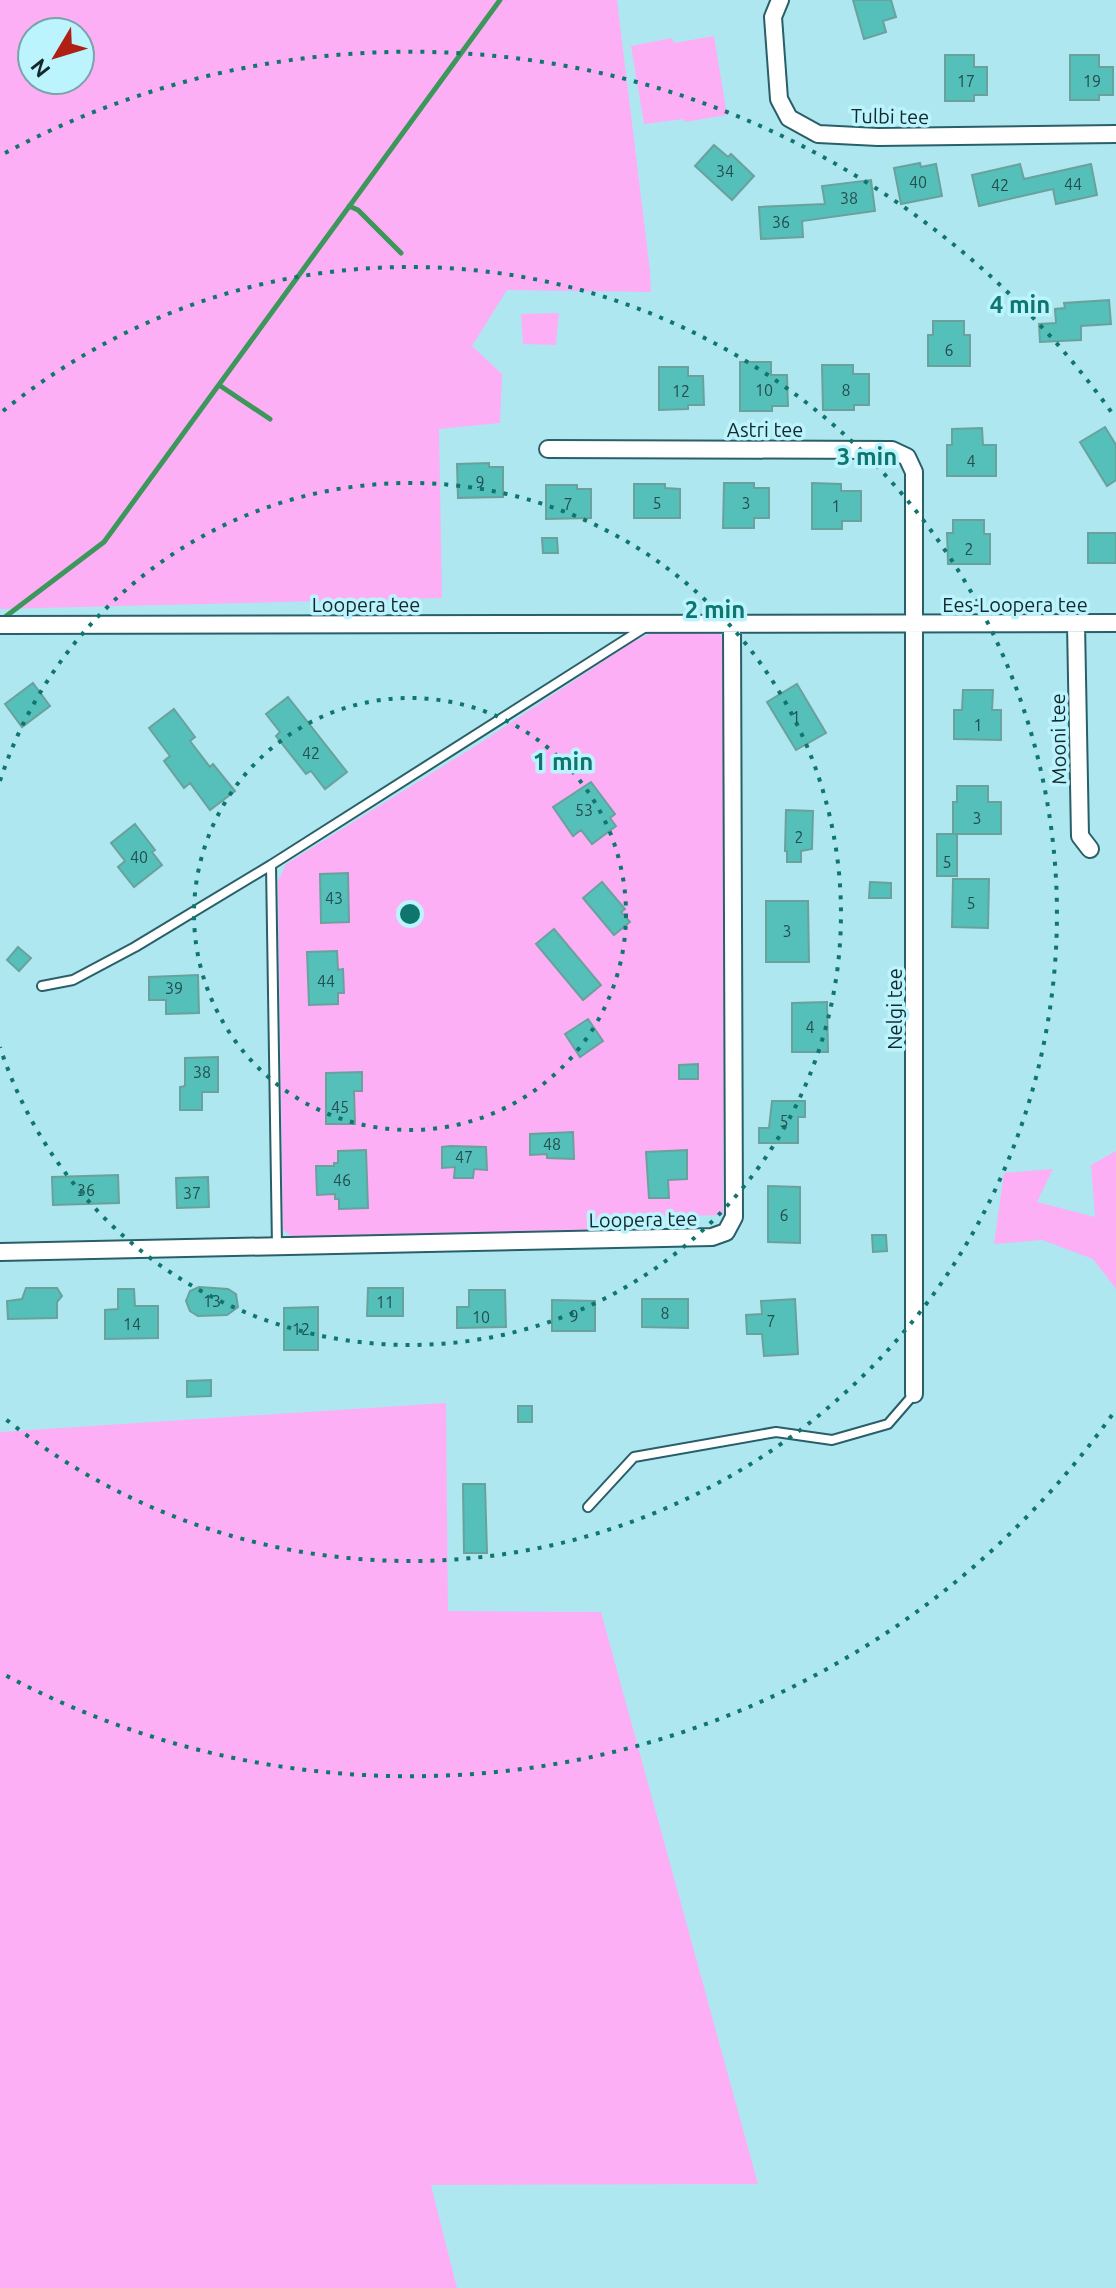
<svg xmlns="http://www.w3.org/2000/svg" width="1116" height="2288" viewBox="0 0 1116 2288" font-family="Ubuntu,sans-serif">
  <rect width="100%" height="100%" fill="#afe7f1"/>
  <path fill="#fdaff6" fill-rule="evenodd" d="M0 0H617L650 271 651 292 507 290 472 346 502 374 500 423 439 429 442 598 0 609ZM32 32H80V80H32Z
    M714 36 727 115 685 122 684 119 644 124 631 46 672 38 674 43Z
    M559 313 556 345 523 344 521 314Z
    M714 629 725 640 723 1215 609 1218V1232L298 1241 283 1230 278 881 286 864 477 745 631 643 657 630Z
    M1116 1151V1289L1093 1259 1042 1240 994 1244 1004 1173 1053 1169 1037 1202 1095 1217 1091 1165Z
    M446 1403 448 1611 601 1612 758 2184 431 2185 457 2288H0V1432Z"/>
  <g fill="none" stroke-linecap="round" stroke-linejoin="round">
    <path stroke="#3c975b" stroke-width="5" d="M349 206 358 210 401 253
      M219 385 270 419
      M5 617 104 542 500 0"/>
  </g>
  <path fill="#55bfb9" stroke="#6aa19d" stroke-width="2" d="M853 0H891L896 17 883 21 886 32 864 39Z
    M945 55H974V67H987V95H974V101H945Z
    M1070 55H1099V67H1113V95H1099V100H1070Z
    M714 145 728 157 731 154 754 176 732 200 695 166Z
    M920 163 921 167 936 164 942 196 901 204 894 168Z
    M1020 164 1024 179 1091 164 1097 195 1056 204 1053 189 979 206 972 175Z
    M871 180 875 211 802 221 803 237 761 239 759 207 825 204 822 186Z
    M1109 300 1111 324 1081 326V340L1040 342 1039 324 1056 323 1055 309 1065 308 1064 303Z
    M933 321H964V335H970V366H928V335H933Z
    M740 362H771V375H787L788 406H772V411H740Z
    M822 365H853V374H869V405H854V410H823Z
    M659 367H688V376H703L704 405H688V409L659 410Z
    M1105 427 1116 445V480L1107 486 1080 442Z
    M982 428 983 445H996V476H947V445H952V429Z
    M489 463V467H503V497L458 498 457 464Z
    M724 483H754V488H769V518H754V528H723Z
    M812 483 841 484V491H861V521H842V529H812Z
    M634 484H665V488L680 489V518H634Z
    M546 485H577V489H591V518L546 519Z
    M953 520H984V534H990V564H948L947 533H953Z
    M1088 533H1116V563H1088Z
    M542 538H557L558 553H543Z
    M33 683 50 706 22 727 5 704Z
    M797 684 826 733 796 750 767 702Z
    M963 690H993L992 710H1001V740L954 739V710H962Z
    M288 697 347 772 325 789 311 771 306 774 276 736 280 732 266 714Z
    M174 709 195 737 190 741 210 767 213 764 235 791 210 810 190 783 184 788 164 761 170 756 149 728Z
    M591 782 615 814 610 818 616 826 592 844 581 830 573 836 553 807Z
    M957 786H988V802H1001V834H953V802H957Z
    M786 810 813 811 812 849 801 851V862H787V851H785Z
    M135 824 155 850 152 852 162 865 134 887 118 867 125 861 111 843Z
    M937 834H957V876H937Z
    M348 873 349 922 321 923 320 874Z
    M953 879H989L988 928 952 927Z
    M602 882 625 909 621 912 630 922 614 935 583 898Z
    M870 882 891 883V898H869Z
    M766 901H808L809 962H766Z
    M554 929 601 985 583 1000 536 944Z
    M18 947 31 958 19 971 7 960Z
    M337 951 338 970 343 969 344 993H338V1004L309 1005 307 952Z
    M198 975 199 1013 166 1014V1000H149V977Z
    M827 1002 828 1052H792V1003Z
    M588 1019 603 1041 580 1057 565 1034Z
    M218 1057V1092H202V1110H180V1087L185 1086V1058Z
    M698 1064V1079H679V1065Z
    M362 1072V1091H354L355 1124H326V1073Z
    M772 1101H805V1117H798V1143H759V1128H769Z
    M573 1132 574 1159 547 1158V1154L530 1155V1134Z
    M451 1146 486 1147 487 1170 474 1169 473 1178H454L455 1167 442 1168V1147Z
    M366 1150 368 1208 339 1209V1199H335V1194L317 1195 316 1166H334V1163H338V1151Z
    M687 1150V1179L668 1180 669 1198H649L646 1152Z
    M118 1175 119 1203 53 1205 52 1177Z
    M208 1177 209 1207 177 1208 176 1178Z
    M768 1186 800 1187V1243L768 1242Z
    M872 1235H886L887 1251 873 1252Z
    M199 1287 228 1289 236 1294 238 1307 227 1315 198 1316 190 1311 186 1301 190 1291Z
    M26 1288H57L62 1296 57 1302V1318L8 1319 7 1301 22 1299Z
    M368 1288H403V1316H367Z
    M118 1289H134L135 1306H158V1338L105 1339V1310L118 1309Z
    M469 1290H505L506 1327 457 1328V1307H469Z
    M642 1299H688V1328L642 1327Z
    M795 1299 798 1354 764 1356 762 1334H747L746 1315 762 1314 761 1301Z
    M552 1300 595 1301V1331H552Z
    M318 1307V1350H284V1308Z
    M211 1380V1396L187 1397V1381Z
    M518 1406H532V1422H518Z
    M463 1484H485L487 1553H464Z"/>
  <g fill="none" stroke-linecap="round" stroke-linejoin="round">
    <g stroke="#295f68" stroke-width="12">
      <path id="service" d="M271 865 277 1246
        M42 986 73 980 135 947 271 865 647 626
        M588 1507 634 1457 776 1432 832 1440 888 1424 914 1394"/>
    </g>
    <g stroke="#295f68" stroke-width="20">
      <path id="minor" d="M780 0 773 17 779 99 789 118 818 134 878 137 1116 134
        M548 449 892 450 907 457 914 472V1394
        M1076 624 1080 836 1090 849
        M0 625 1116 623
        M0 1252 712 1237 726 1232 734 1217 732 626"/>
    </g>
    <use href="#service" stroke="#fff" stroke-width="8"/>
    <use href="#minor" stroke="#fff" stroke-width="16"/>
  </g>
  <g fill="none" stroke="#0f766e" stroke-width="4" stroke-dasharray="4 8">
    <circle cx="410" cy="914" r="216"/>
    <path d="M0 781A431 431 0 1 1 0 1047"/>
    <path d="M3 411A647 647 0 1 1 3 1417"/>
    <path d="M1112 1415A862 862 0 0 1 5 1675M5 153A862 862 0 0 1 1112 413"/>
  </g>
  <g text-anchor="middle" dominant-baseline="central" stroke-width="7" stroke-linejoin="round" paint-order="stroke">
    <g font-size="16" fill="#244e50">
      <text x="966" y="81">17</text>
      <text x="1092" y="81">19</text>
      <text x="725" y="171">34</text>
      <text x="918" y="182">40</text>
      <text x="1073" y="184">44</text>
      <text x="1000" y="185">42</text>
      <text x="849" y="198">38</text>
      <text x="781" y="222">36</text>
      <text x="949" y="350">6</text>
      <text x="764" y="390">10</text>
      <text x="846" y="390">8</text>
      <text x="681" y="391">12</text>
      <text x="971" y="461">4</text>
      <text x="480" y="482">9</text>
      <text x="657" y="503">5</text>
      <text x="746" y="503">3</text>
      <text x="568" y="504">7</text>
      <text x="836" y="506">1</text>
      <text x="969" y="549">2</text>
      <text x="796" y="717">1</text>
      <text x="978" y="725">1</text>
      <text x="311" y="753">42</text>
      <text x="584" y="810">53</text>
      <text x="977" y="818">3</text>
      <text x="799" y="837">2</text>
      <text x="139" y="857">40</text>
      <text x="947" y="862">5</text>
      <text x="334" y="898">43</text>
      <text x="971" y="903">5</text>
      <text x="787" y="931">3</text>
      <text x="326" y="981">44</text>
      <text x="174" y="988">39</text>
      <text x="810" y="1027">4</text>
      <text x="202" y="1072">38</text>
      <text x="340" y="1107">45</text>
      <text x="784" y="1121">5</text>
      <text x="552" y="1144">48</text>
      <text x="464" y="1157">47</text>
      <text x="342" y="1180">46</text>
      <text x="86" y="1190">36</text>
      <text x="192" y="1193">37</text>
      <text x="784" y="1215">6</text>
      <text x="212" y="1301">13</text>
      <text x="385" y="1302">11</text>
      <text x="665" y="1313">8</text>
      <text x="574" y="1316">9</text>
      <text x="481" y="1317">10</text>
      <text x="771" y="1321">7</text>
      <text x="132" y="1324">14</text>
      <text x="301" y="1329">12</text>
    </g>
    <g font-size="20" fill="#13292d" stroke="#bcf4fe">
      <text transform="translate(890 116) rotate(1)">Tulbi tee</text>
      <text x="765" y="429">Astri tee</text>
      <text x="366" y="604">Loopera tee</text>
      <text x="1015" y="604">Ees-Loopera tee</text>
      <text transform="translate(1058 739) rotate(-91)">Mooni tee</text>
      <text transform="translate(894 1009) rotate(-90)">Nelgi tee</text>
      <text transform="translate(643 1219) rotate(-1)">Loopera tee</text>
    </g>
  </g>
  <circle cx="410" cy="914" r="12" fill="#0f766e" stroke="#bcf4fe" stroke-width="4"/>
  <g font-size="24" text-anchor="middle" font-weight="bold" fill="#0f766e" stroke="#bcf4fe" stroke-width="7" stroke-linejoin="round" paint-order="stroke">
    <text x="1020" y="313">4 min</text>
    <text x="867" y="465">3 min</text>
    <text x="715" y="618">2 min</text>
    <text x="563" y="770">1 min</text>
  </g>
  <g transform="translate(56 56) rotate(232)"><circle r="38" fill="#bcf4fe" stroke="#78a3aa" stroke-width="2"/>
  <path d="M0-6L14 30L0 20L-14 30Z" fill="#af1f14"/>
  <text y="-12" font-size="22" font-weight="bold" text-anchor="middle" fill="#13292d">N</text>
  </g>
</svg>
